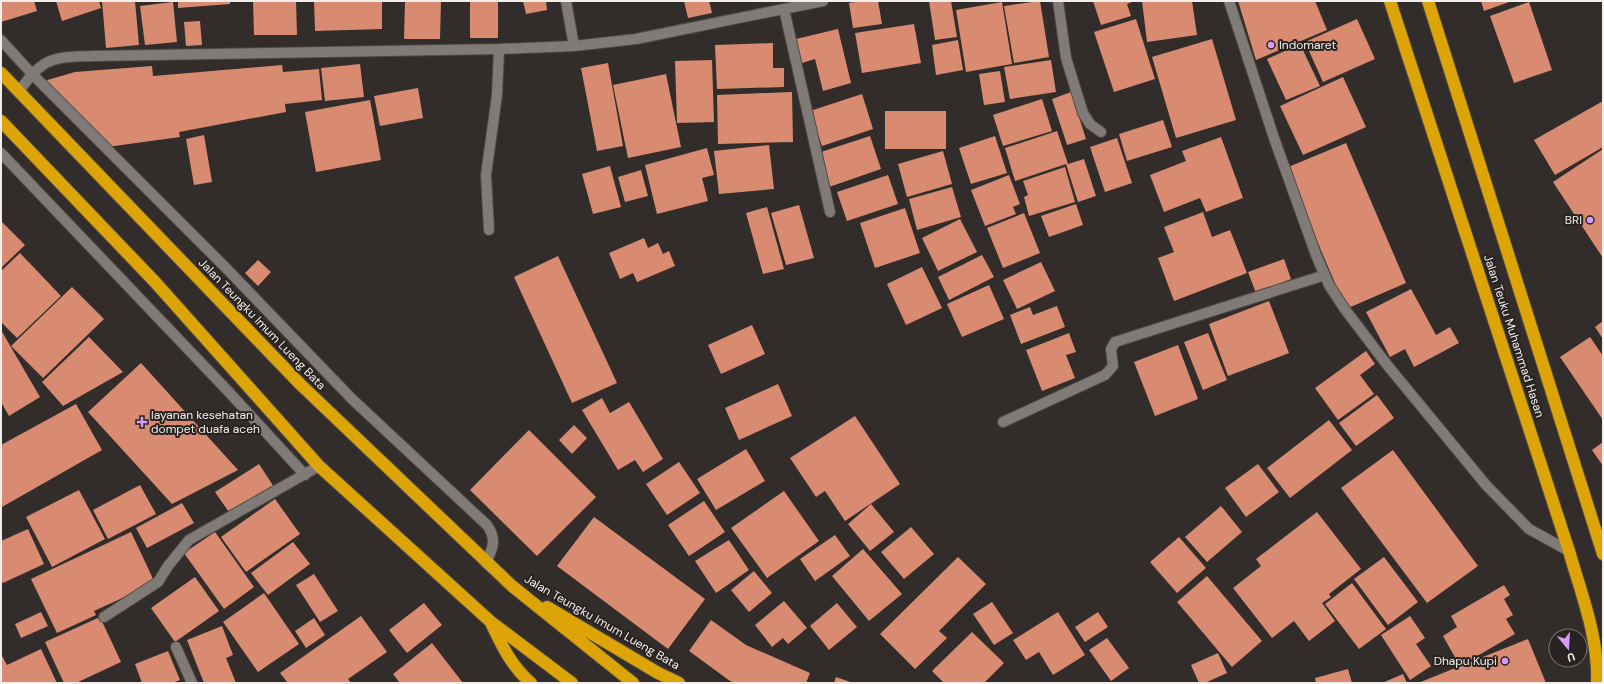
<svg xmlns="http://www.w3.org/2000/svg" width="1604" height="684" viewBox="0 0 1604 684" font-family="'DM Sans',sans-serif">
  <rect width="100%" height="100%" fill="#322d2a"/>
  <path fill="#d98b72" d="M1 1H34L37 11 1 22Z
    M56 1H99L101 8 62 21Z
    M102 1H135L139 45 106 48Z
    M178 1H230V4L178 8Z
    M253 1H296L297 35H254Z
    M314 1H382V29L315 31Z
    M405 1H441L440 39H404Z
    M470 1H498V38H470Z
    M523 1H546L547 10 526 14Z
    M684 1H709L712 13 688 18Z
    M862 1H878L882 24 853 28 849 3Z
    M929 1H951L957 37 935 40Z
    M1040 1 1049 57 1014 63 1004 6Z
    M1093 1H1134L1127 4 1131 16 1101 25Z
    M1142 1H1192L1197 35 1147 42Z
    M1238 1H1315L1327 30 1256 60Z
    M1481 1H1512L1484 11Z
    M173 2 177 42 145 45 140 6Z
    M1002 2 1012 64 966 72 956 10Z
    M1529 2 1552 70 1514 83 1490 16Z
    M1136 19 1155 79 1114 92 1094 32Z
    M1357 19 1375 59 1323 82 1305 42Z
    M200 21 202 45 186 46 184 22Z
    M914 24 921 63 862 73 855 33Z
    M838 29 851 83 823 91 815 59 802 63 796 39Z
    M1212 39 1236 120 1176 138 1152 57Z
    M958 40 963 70 936 75 932 45Z
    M773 43V68H784V87L717 89 715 45Z
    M1300 44 1320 86 1286 100 1267 59Z
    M712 60 714 122 677 123 675 61Z
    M1051 60 1056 92 1010 99 1004 67Z
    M608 63 623 146 597 151 581 68Z
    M360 64 364 97 325 101 321 68Z
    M282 65 283 72 319 69 322 100 285 104 286 112 179 132 180 137 107 147 44 81 75 72 152 66 153 76Z
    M1000 71 1005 102 984 105 979 74Z
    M666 74 681 147 628 158 613 85Z
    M1343 77 1366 127 1303 155 1280 106Z
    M418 88 423 118 380 126 374 96Z
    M792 92 793 142 718 144 717 95Z
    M1071 92 1086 139 1067 145 1052 99Z
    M862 94 873 129 822 146 810 111Z
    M1042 99 1052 131 1003 146 993 115Z
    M370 100 381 160 316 172 305 112Z
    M1603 101V147L1555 175 1534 140Z
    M885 111H946V149H885Z
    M1163 120 1172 147 1127 161 1119 134Z
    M1057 131 1068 164 1084 159 1096 196 1078 202 1066 164 1015 181 1005 148Z
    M204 135 212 182 194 185 186 139Z
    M870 136 881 169 829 187 818 153Z
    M995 136 1007 173 971 184 959 148Z
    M1221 137 1243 198 1206 212 1200 198 1164 212 1150 175 1186 161 1182 151Z
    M1117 138 1132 183 1105 192 1090 147Z
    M1346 143 1406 283 1346 309 1286 168Z
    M769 145 774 189 719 194 714 151Z
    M707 148 714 175 702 178 708 201 657 214 645 165Z
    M1603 149V258L1553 182Z
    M943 151 952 184 907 197 898 164Z
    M610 166 621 207 593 214 582 174Z
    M1065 167 1075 202 1029 216 1024 197 1028 195 1023 181Z
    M641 170 648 196 625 202 618 177Z
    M888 175 898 204 847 221 837 192Z
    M1009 175 1020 204 1013 207 1016 214 985 226 971 190Z
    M952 187 961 217 917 230 909 199Z
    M1076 204 1083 225 1049 237 1041 216Z
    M799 205 814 258 786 265 771 213Z
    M767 207 784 269 763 274 746 213Z
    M905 208 920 253 875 268 860 223Z
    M1203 212 1212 237 1230 230 1247 273 1174 301 1158 258 1174 252 1164 227Z
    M1024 213 1040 253 1003 268 987 228Z
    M960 219 977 252 938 271 922 238Z
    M1 221 25 245 1 268Z
    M644 238 648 248 658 243 663 254 669 251 675 266 637 282 633 273 620 279 609 253Z
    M20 253 61 296 17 338 1 322V271Z
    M982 255 994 277 949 300 938 277Z
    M558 256 617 383 572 403 514 277Z
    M1284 259 1291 279 1256 293 1248 272Z
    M258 260 271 272 258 286 245 273Z
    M1041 262 1055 291 1017 309 1003 280Z
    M922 267 942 308 906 325 887 284Z
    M989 285 1004 319 962 337 947 304Z
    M72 287 104 319 43 378 11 346Z
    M1411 289 1436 335 1450 327 1459 343 1414 367 1405 349 1390 357 1366 312Z
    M1269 301 1289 353 1228 376 1209 324Z
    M1057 306 1065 327 1021 344 1010 315 1030 307 1033 315Z
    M1603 321V339L1595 327Z
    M752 325 765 354 721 374 708 345Z
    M1 330 40 397 9 416 1 402Z
    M1069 333 1076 352 1066 355 1075 378 1042 391 1026 350Z
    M1208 333 1227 380 1203 390 1184 342Z
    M89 337 123 372 63 406 42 382Z
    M1590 337 1603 356V420L1560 357Z
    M1178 345 1198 399 1155 416 1134 362Z
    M1366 351 1375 364 1360 375 1374 394 1338 420 1315 388Z
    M141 363 238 470 172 504 88 412Z
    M778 384 792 416 739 440 725 408Z
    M1377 395 1394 418 1356 446 1339 423Z
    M602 398 610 413 629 402 663 459 643 472 635 460 618 470 582 410Z
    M76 404 102 450 2 507 1 445Z
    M855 416 900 484 845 521 825 491 816 497 790 458Z
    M1329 420 1352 450 1290 498 1267 468Z
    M574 425 587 438 572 454 559 440Z
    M529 430 596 497 537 556 470 490Z
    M1603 442V466L1592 450Z
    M746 449 765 481 716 510 697 479Z
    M1393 450 1478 566 1427 603 1341 488Z
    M679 462 700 493 667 515 646 484Z
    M259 464 274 487 231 515 215 492Z
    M1258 464 1279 492 1246 517 1225 488Z
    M140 485 156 514 108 539 93 510Z
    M79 490 105 539 52 567 26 517Z
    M784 491 819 541 767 578 731 528Z
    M275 499 300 534 246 572 221 537Z
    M704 501 725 532 689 556 668 525Z
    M182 503 194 523 147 548 136 528Z
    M871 504 894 532 870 551 848 524Z
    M1221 506 1242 532 1207 562 1185 537Z
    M1317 512 1361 569 1329 594 1331 597 1322 603 1335 621 1309 641 1294 621 1272 638 1233 588 1261 566 1256 559Z
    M594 517 705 599 668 649 557 566Z
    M911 527 934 554 904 579 881 552Z
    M28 529 44 564 3 583 1 580V541Z
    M131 532 155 583 94 611 96 615 57 633 31 579Z
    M215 532 254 587 224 609 184 553Z
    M835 535 850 556 815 581 800 559Z
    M1179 537 1206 568 1177 593 1150 562Z
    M729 540 749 570 716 593 695 561Z
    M293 542 310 564 268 595 251 573Z
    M863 549 902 594 869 621 832 576Z
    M958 557 986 584 939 631 947 638 915 669 880 634Z
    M1384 557 1418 602 1388 625 1354 579Z
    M754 571 772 593 749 612 731 590Z
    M314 574 338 611 320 622 296 585Z
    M1207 576 1262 641 1232 667 1177 602Z
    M195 577 219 611 175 642 151 608Z
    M1352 583 1386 629 1359 649 1325 604Z
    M1504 585 1510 595 1504 599 1513 615 1506 619 1515 634 1460 666 1443 636 1457 627 1451 616Z
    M264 593 299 644 258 672 223 622Z
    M784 601 807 628 788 644 783 638 772 647 755 625Z
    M992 602 1013 633 994 645 973 614Z
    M424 603 442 625 407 653 389 630Z
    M837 603 857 627 829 650 810 626Z
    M41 612 48 626 21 638 15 624Z
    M1058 612 1085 655 1053 675 1039 652 1026 660 1013 640Z
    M1098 612 1108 627 1085 642 1075 627Z
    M361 616 387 652 348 679 351 683H288L280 673Z
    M1410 616 1425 638 1416 644 1431 666 1410 680 1381 635Z
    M100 617 121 662 76 683H64L45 642Z
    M314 618 325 635 306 648 295 631Z
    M711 620 746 645 810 673 806 683H735L730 681 689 651Z
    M222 626 233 655 226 658 236 683H204L187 640Z
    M972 632 1004 663 984 683H944L932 671Z
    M1107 638 1129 668 1111 681 1089 650Z
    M1528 639 1546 683H1418Z
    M432 643 463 683H400L393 674Z
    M41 649 57 683H1V654L7 665Z
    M168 651 180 680 172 683H142L135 664Z
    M1218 653 1227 673 1205 683H1199L1191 665Z
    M1348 669 1352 683H1316L1315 678Z
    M1403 674 1407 683H1382Z
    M836 677 853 683H834Z"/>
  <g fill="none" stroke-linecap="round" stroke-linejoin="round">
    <g stroke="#4e4a46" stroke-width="12">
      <path id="lane" d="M1 40 33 75 225 267 352 399 487 525C497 539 493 548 486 563
        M1 153 226 389 305 475
        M489 230 486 175 497 95 499 49
        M1003 422 1105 375 1113 366 1111 349 1115 342 1325 275"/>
    </g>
    <g stroke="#4e4a46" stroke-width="12">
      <path id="street" d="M566 1 574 46
        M1058 1 1066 58 1083 113 1090 124 1101 132
        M1229 1 1274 138 1316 255 1329 285 1344 308 1388 366 1486 485 1529 529 1569 551
        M784 9 830 212
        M18 92C25 84 31 74 39 68 53 55 75 57 93 56L499 49 574 46 636 39 823 1
        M104 617 158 582 168 566 189 540 319 466
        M176 647 192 683"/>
    </g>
    <g stroke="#4e4a46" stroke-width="14">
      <path id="highway" d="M1390 1 1569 551C1581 593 1599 638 1597 683
        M1428 1 1603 554
        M1 73 300 384 512 586 633 683
        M1 121 155 282 319 466 491 622 572 683
        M547 607 658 673 679 683
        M492 625C502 646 512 667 531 683"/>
    </g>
    <use href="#lane" stroke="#817b77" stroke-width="10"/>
    <use href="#street" stroke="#817b77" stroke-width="10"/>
    <use href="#highway" stroke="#dda407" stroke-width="12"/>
  </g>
  <g fill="#d39cfc" stroke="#282320" stroke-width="1.5">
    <circle cx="1271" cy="45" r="4"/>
    <circle cx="1590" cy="220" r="4"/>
    <path d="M140 416h4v4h4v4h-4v4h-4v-4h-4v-4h4z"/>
    <circle cx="1505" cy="661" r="4"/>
  </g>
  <g text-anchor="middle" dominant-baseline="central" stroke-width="4" stroke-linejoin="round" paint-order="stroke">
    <g font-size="12" fill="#f1eeec" stroke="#282320" text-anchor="start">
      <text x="1279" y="45">Indomaret</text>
      <text x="1582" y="220" text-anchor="end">BRI</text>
      <text x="151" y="415">layanan kesehatan<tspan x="151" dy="14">dompet duafa aceh</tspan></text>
      <text x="1497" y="661" text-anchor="end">Dhapu Kupi</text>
    </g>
    <g font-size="12" fill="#f1eeec" stroke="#282320">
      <text transform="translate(262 324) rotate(46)">Jalan Teungku Imum Lueng Bata</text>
      <text transform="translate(1514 336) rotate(72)">Jalan Teuku Muhammad Hasan</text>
      <text transform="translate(602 622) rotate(30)">Jalan Teungku Imum Lueng Bata</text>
    </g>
  </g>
  <rect width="1604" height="684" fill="none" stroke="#f1eeec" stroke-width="4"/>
  <g transform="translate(1568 648) rotate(162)"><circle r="19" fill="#282320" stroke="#787472"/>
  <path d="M0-3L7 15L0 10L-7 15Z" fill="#d39cfc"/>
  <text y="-6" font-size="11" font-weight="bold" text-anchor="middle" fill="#f1eeec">U</text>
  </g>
</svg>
